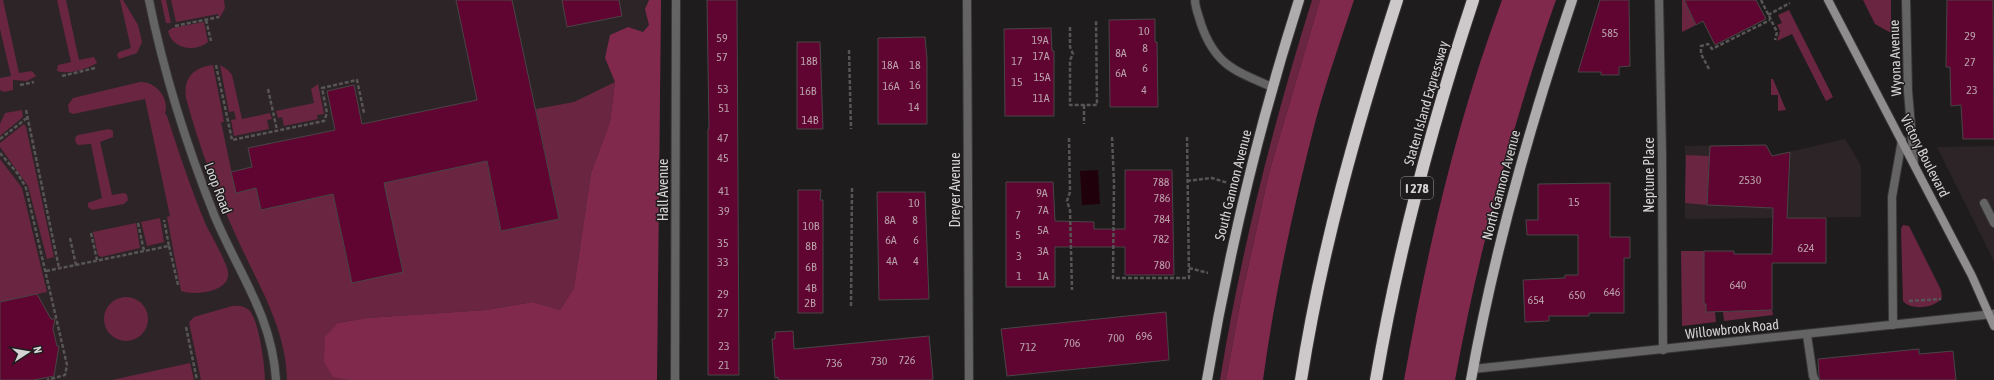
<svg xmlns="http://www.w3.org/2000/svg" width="1994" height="380" viewBox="0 0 1994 380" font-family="'Asap Condensed',sans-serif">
  <rect width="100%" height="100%" fill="#1f1c1d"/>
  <path fill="#2c2426" d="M0 0H661L657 380H0Z
    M1845 139 1859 162 1861 168V217L1685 219V146L1766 145 1772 156Z
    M1994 146V261L1937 147Z"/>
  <path fill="#6a2640" d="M0 0H3L19 73 32 71 36 76 27 81 13 80V90L4 92 0 90V78L11 76 0 29Z
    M57 0H66L79 60 94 57 97 63C87 69 68 75 57 71L58 65 71 62Z
    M120 0H123L138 25 142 42 137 53 119 59 117 55 119 52 131 48Z
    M161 0H166L171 23H166Z
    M171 0H224L225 8 219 19 218 14 176 22Z
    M1312 0H1320L1269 173 1241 299 1226 380H1220C1241 251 1273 124 1312 0Z
    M1682 0H1691L1686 3 1696 25 1682 32Z
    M1863 0H1891V33L1875 24Z
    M1789 10 1833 97 1826 101 1792 34 1777 41 1780 31 1777 25 1782 23 1778 15Z
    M204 22 208 42C195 53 172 49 168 31L172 28Z
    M213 65 224 122H221L236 193 256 188 261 210 348 191 336 209 352 282 403 271 387 199 369 186 459 167 484 148 501 231 559 219 536 109 574 102 615 82 610 122 591 173 574 288 560 310 533 302 486 310 367 318 338 323 351 380H287C286 327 258 285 237 238 216 192 199 146 186 98 183 78 194 67 213 65Z
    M220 65 228 70 232 75 242 119 270 113 272 119 267 120 269 129 234 136 231 120 236 119 234 111 229 112Z
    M1771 79H1773L1786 110 1778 111V95H1771Z
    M140 82C155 81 170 98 165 113L167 116C179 153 191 189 206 225 211 235 227 263 228 272 231 292 194 296 181 291L167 217 170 216 145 99 73 114 69 112 68 105 73 98Z
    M318 84 324 114 317 115 318 119 284 126 282 117 278 118 276 111 314 103 311 89Z
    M22 110 23 117 0 136V124L5 113Z
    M24 124 26 127 54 257 47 259 28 186 0 147V143Z
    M109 129 113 131V137L100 142 112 195 124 193 127 195 128 200 124 204 92 210 88 207V203L102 198 91 144 78 145 76 143 75 138 78 135Z
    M1686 155 1709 156 1707 205 1685 203Z
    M0 159 22 188 47 292 0 302Z
    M160 218 164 242 147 246 141 222Z
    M136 223 140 248 101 257 98 255 93 232Z
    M1903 225 1909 226 1941 290 1942 298C1935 308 1911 311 1903 301L1901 229Z
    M1681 251H1704V304H1706V312H1715L1716 322 1682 326Z
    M104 319a22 22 0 1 1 44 0a22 22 0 1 1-44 0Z
    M232 306C238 305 245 306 249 310 259 320 265 366 265 380H201L189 322 194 317Z
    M1732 310H1772L1773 315 1724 321 1723 312H1732Z
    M190 363 194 380H112Z"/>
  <path fill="#80294c" d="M649 0H661L657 380H351L333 377 324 362 325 337 338 323 367 318 486 310 533 302 560 310 574 288 591 173 610 122 615 82 605 58 610 35 628 27 643 32 649 25 645 9Z
    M1320 0H1354C1341 39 1327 79 1316 119 1294 204 1275 292 1263 380H1226L1241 299 1269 173Z
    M1502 0H1556C1512 124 1479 251 1455 380H1404C1427 251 1456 123 1502 0Z"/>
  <path fill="#20000a" d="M1098 170 1100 204 1082 205 1080 171Z"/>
  <path fill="#600531" stroke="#484546" d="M456 0H512L559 219 501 231 487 161 384 183 403 272 352 283 333 194 261 210 256 188 236 193 231 172 252 167 248 148 335 130 327 91 354 85 362 124 477 100Z
    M562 0H619L622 16 567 27Z
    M707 0H737L739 375H708V129H709Z
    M1600 0H1629L1630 66 1619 67V75H1601V72H1578Z
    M1684 0H1756L1766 19 1715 45 1703 21 1696 25Z
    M1947 0H1993L1994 139H1963L1961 105 1951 106 1950 67H1946Z
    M1155 19V42H1157L1158 107H1110L1109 20Z
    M1051 28 1052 51H1054V116H1005L1004 29Z
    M925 37 927 59V124H878V38Z
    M797 42H820L823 129H797Z
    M1766 145 1772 156 1790 152 1787 218H1826V263H1772V310L1706 312V304H1704V251H1734V254H1772L1773 208 1707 205 1710 146Z
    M1125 170H1172L1174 275H1125V247H1055V287H1006V182H1053L1055 221 1094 222V229H1125Z
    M1610 183V237H1630V258H1624V313H1589V316H1549V321L1525 322 1523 280 1565 278V275H1578V235H1527L1526 220H1538V184Z
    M798 190H821L820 200H823V313H798Z
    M877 192H925L929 299 879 300Z
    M37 294 51 319H55L53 329 57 346H59L54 376 34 380H0V302Z
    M1166 312 1169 360 1007 376 1001 329Z
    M793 331 794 349 929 336 933 378 932 380H778V377L775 378 772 339H775V332Z
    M1919 349V354L1953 351 1956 380H1820L1819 376 1818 359Z"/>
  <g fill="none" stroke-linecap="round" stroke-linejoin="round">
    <g stroke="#383636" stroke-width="10">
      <path id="service" d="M1984 203 1994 223
        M1807 335 1813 376 1815 380"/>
    </g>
    <g stroke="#383636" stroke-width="10">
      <path id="minor" d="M149 0C164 74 187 147 215 217 239 274 272 316 276 380
        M967 0 969 380
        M1195 0C1195 8 1199 16 1201 24 1215 65 1235 71 1272 87
        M1659 0 1662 155 1663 350
        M1906 0 1908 91 1914 163
        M675 380 676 0"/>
    </g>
    <g stroke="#383636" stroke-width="10">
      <path id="tertiary" d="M1893 325 1892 197 1902 140
        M1473 369 1994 314"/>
    </g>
    <g stroke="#383636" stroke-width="10">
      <path id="secondary" d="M1828 0 1972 276 1994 326"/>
    </g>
    <g stroke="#383636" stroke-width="12">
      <path id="primary" d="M1207 380C1229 251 1259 125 1299 0
        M1471 380C1494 251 1530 125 1572 0"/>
    </g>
    <g stroke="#383636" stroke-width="14">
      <path id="motorway" d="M1301 380C1321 251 1357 124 1397 0
        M1376 380C1398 251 1432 124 1473 0"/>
    </g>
    <path stroke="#575555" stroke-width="2.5" stroke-dasharray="4 2" stroke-linecap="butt" d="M1761 0 1777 32 1775 40
      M1768 15 1790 3
      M206 20 211 41
      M175 26 219 17
      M1070 27V47L1073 54 1070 60V105H1097L1096 20
      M849 50 851 129
      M216 65 232 140 324 121 327 113 322 88 357 80 364 113
      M1709 69 1701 54V46L1708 44 1712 49 1770 20
      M62 76 95 68
      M20 85 34 82
      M268 89 277 130
      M1084 105V124
      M26 110 59 268
      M1112 137 1114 183 1113 278H1189L1187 135
      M1069 138 1070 192 1067 201 1070 210 1072 290
      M0 139 27 118
      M0 153 18 174 26 188 67 365 65 375 47 380
      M1187 181 1212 178 1228 183
      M138 223 144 251
      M91 233 97 260
      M70 238 76 265
      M169 246 178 285
      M1189 268 1208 273
      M46 271 169 246 164 220
      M1909 301 1941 299
      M851 306 852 188
      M186 327 197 380"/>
    <use href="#service" stroke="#656464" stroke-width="8"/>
    <use href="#minor" stroke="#656464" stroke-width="8"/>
    <use href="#tertiary" stroke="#656464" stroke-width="8"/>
    <use href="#secondary" stroke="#8f8d8d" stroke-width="8"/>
    <use href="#primary" stroke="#afacad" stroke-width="10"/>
    <use href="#motorway" stroke="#cdc9ca" stroke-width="12"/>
  </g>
  <g text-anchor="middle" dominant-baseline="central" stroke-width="3" stroke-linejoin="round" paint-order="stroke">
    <g font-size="12" fill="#b8a0aa">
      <text x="1144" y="31">10</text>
      <text x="1610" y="33">585</text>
      <text x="1970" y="36">29</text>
      <text x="722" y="38">59</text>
      <text x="1040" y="40">19A</text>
      <text x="1145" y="48">8</text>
      <text x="1121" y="53">8A</text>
      <text x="1041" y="56">17A</text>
      <text x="722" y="57">57</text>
      <text x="809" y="61">18B</text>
      <text x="1017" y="61">17</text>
      <text x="1970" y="62">27</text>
      <text x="890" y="65">18A</text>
      <text x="915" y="65">18</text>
      <text x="1145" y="68">6</text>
      <text x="1121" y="73">6A</text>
      <text x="1042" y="77">15A</text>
      <text x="1017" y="82">15</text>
      <text x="915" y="85">16</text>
      <text x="891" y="86">16A</text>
      <text x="723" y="89">53</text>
      <text x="1144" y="90">4</text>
      <text x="1972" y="90">23</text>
      <text x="808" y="91">16B</text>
      <text x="1041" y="98">11A</text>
      <text x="914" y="107">14</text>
      <text x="724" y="108">51</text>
      <text x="810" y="120">14B</text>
      <text x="723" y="138">47</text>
      <text x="723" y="158">45</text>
      <text x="1750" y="180">2530</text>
      <text x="1161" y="182">788</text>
      <text x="724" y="191">41</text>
      <text x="1042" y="193">9A</text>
      <text x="1162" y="198">786</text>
      <text x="1574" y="202">15</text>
      <text x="914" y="203">10</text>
      <text x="1043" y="210">7A</text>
      <text x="724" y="211">39</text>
      <text x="1018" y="215">7</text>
      <text x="1162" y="219">784</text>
      <text x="890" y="220">8A</text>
      <text x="915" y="220">8</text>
      <text x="811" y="226">10B</text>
      <text x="1043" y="230">5A</text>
      <text x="1018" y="235">5</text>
      <text x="1161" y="239">782</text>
      <text x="891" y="240">6A</text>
      <text x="916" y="240">6</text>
      <text x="723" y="243">35</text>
      <text x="811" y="246">8B</text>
      <text x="1806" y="248">624</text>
      <text x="1043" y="251">3A</text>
      <text x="1019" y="256">3</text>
      <text x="892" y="261">4A</text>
      <text x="916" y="261">4</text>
      <text x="723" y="262">33</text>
      <text x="1162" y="265">780</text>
      <text x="811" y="267">6B</text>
      <text x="1019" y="276">1</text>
      <text x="1043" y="276">1A</text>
      <text x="1738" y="285">640</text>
      <text x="811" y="288">4B</text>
      <text x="1612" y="292">646</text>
      <text x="723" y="294">29</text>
      <text x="1577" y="295">650</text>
      <text x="1536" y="300">654</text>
      <text x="810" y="303">2B</text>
      <text x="723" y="313">27</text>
      <text x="1144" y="336">696</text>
      <text x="1116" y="338">700</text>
      <text x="1072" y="343">706</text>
      <text x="724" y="346">23</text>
      <text x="1028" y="347">712</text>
      <text x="907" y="360">726</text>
      <text x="879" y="361">730</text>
      <text x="834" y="363">736</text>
      <text x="724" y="365">21</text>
    </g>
    <rect fill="#1f1c1d" stroke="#9e9c9c" stroke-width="1" x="1401" y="177" width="32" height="22" rx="3"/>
    <g font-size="13" font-weight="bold" fill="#d5d3d3">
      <text x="1417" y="188">I 278</text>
    </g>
    <g font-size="14" fill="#d5d3d3" stroke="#1f1c1d">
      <text transform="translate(1895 58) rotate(-92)">Wyona Avenue</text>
      <text transform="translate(1426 103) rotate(-74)">Staten Island Expressway</text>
      <text transform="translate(1925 156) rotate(63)">Victory Boulevard</text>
      <text transform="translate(1649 175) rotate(-90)">Neptune Place</text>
      <text transform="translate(1233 185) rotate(-76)">South Gannon Avenue</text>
      <text transform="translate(1501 185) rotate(-75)">North Gannon Avenue</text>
      <text transform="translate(218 188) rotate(69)">Loop Road</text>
      <text transform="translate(663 190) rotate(-90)">Hall Avenue</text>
      <text transform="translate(955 190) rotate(-90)">Dreyer Avenue</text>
      <text transform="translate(1732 329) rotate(-6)">Willowbrook Road</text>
    </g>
  </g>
  <g transform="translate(28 352) rotate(78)" stroke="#1f1c1d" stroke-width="3" paint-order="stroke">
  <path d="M0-3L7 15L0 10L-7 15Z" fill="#d5d3d3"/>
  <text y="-6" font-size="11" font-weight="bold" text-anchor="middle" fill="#d5d3d3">N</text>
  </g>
</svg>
